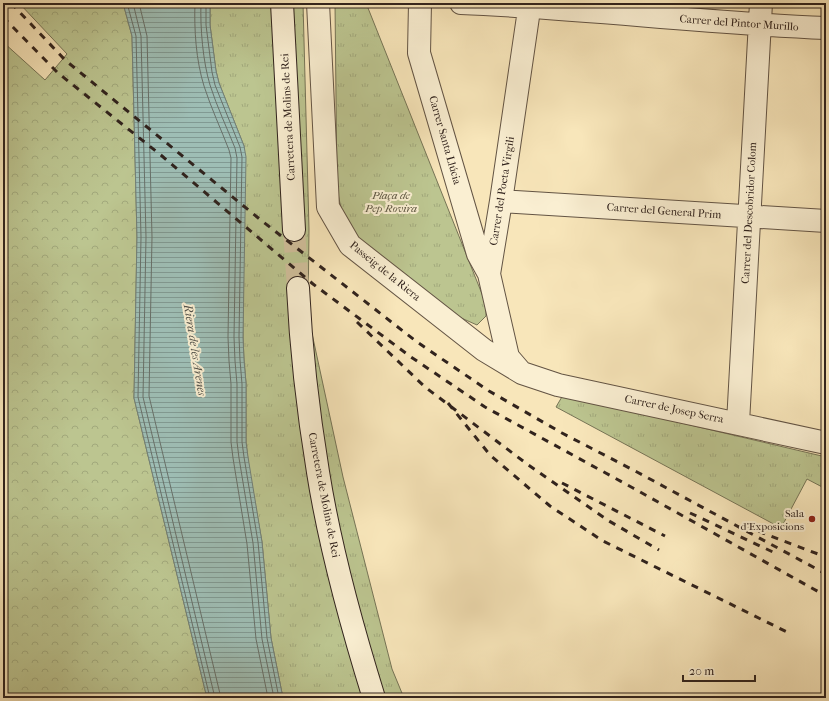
<svg xmlns="http://www.w3.org/2000/svg" width="829" height="701" viewBox="0 0 829 701" font-family="'IM FELL French Canon',serif">
  <defs>
    <pattern id="grass-tufts" width="24" height="20" patternUnits="userSpaceOnUse"><rect width="24" height="20" fill="#bcc590"/><path d="M3 7l-1-3M5 7V3M7 7l1-3M15 17l-1-3M17 17v-4M19 17l1-3" fill="none" stroke="#a2a97c"/></pattern>
    <pattern id="forest-crowns" width="20" height="18" patternUnits="userSpaceOnUse"><rect width="20" height="18" fill="#bcc590"/><path d="M2 6a3 3 0 1 1 6 0M12 15a3 3 0 1 1 6 0" fill="none" stroke="#a2a97c"/></pattern>
    <pattern id="water-rules" width="6" height="5" patternUnits="userSpaceOnUse"><rect width="6" height="5" fill="#9ebeb5"/><path d="M0 2.5h6" fill="none" stroke="#819a93"/></pattern>
  </defs>
  <rect width="100%" height="100%" fill="#f8e6ba"/>
  <filter id="stains"><feTurbulence type="fractalNoise" baseFrequency=".005" numOctaves="4"/><feColorMatrix values="0 0 0 0 .2 0 0 0 0 .09 0 0 0 0 .02 0 0 0 .5 -.17"/></filter>
  <radialGradient id="worn" r=".72"><stop offset=".6" stop-color="#630" stop-opacity="0"/><stop offset="1" stop-color="#630" stop-opacity=".3"/></radialGradient>
  <path fill="url(#grass-tufts)" stroke="#767456" d="M210 3H303L309 229 308 315 343 477 392 669 404 698H283L271 638 262 542 249 469 246 442V383L244 360 243 337 244 146 219 83 216 71 210 25Z
    M335 3H366L486 304V316L477 325 459 317 360 242 341 208 337 189Z
    M563 395 826 457V489L807 479 781 528 556 407Z"/>
  <path fill="url(#forest-crowns)" stroke="#767456" d="M19 3H123L132 36 137 237 134 398 207 698H3V42L45 80 67 54Z"/>
  <path fill="url(#water-rules)" stroke="#728078" d="M123 3H210V25L216 71 219 83 244 146 246 157 243 337 244 360 246 383V442L248 457 262 542 271 638 283 698H207L134 398 137 237 132 36Z"/>
  <g fill="none" stroke-linecap="round" stroke-linejoin="round">
    <path stroke="#687069" stroke-width="1" d="M127 3 136 36 141 237 138 397 210 698
      M133 3 141 36 146 237 143 397 215 698
      M139 3 147 36 152 237 149 396 221 698
      M195 3C194 30 196 60 204 86 211 108 221 129 229 150L231 158 228 337 229 361 231 384V442L233 458 247 544 256 639 268 698
      M201 3C200 28 203 62 210 85 217 107 227 128 235 148L237 158 234 337 235 361 237 384V442L239 458 253 543 262 639 274 698
      M206 3V25L212 72 215 85 240 147 242 157 239 337 240 360 242 384V442L244 457 258 542 267 638 279 698"/>
    <path stroke="#d0bf9b" stroke-width="22" stroke-dasharray="22 11" stroke-linecap="butt" d="M294 230 298 288"/>
    <g stroke="#635444" stroke-width="24">
      <path id="minor" d="M318 3 328 207 350 245 484 350 522 373 558 385 826 443
        M420 3 419 53 478 254 489 274
        M461 3C583 8 704 23 826 28
        M501 201 826 221
        M520 371 508 357 489 274 501 201 530 3
        M738 423 761 3"/>
    </g>
    <g stroke="#31231d" stroke-width="24">
      <path id="secondary" d="M282 3 294 230
        M298 288C301 350 308 411 318 472 330 548 351 624 374 698"/>
    </g>
    <use href="#minor" stroke="#faefd2" stroke-width="22"/>
    <use href="#secondary" stroke="#faefd2" stroke-width="22"/>
    <path stroke="#31231d" stroke-width="3" stroke-dasharray="7 7" stroke-linecap="butt" d="M11 3 65 60 262 221 417 342 489 391 562 433 637 472 826 574
      M3 17 58 73 162 156 313 284 411 357 485 407 633 488 826 596
      M357 322 425 387 527 464 609 521 659 550
      M448 403 490 455 550 506 603 541 787 632
      M562 483 665 536
      M690 513 775 553
      M746 525 765 534 826 557"/>
  </g>
  <circle fill="#8f2418" stroke="#faefd2" stroke-width="1.5" cx="812" cy="519" r="4"/>
  <g text-anchor="middle" dominant-baseline="central" stroke-width="4" stroke-linejoin="round" paint-order="stroke">
    <g font-size="11" fill="#31231d" stroke="#faefd2">
      <text transform="translate(739 23) rotate(4)">Carrer del Pintor Murillo</text>
      <text transform="translate(288 117) rotate(-93)">Carretera de Molins de Rei</text>
      <text transform="translate(445 140) rotate(74)">Carrer Santa Llúcia</text>
      <text transform="translate(502 191) rotate(-81)">Carrer del Poeta Virgili</text>
      <text transform="translate(664 211) rotate(4)">Carrer del General Prim</text>
      <text transform="translate(749 213) rotate(-87)">Carrer del Descobridor Colom</text>
      <text transform="translate(385 271) rotate(39)">Passeig de la Riera</text>
      <text transform="translate(674 409) rotate(12)">Carrer de Josep Serra</text>
      <text transform="translate(324 495) rotate(79)">Carretera de Molins de Rei</text>
    </g>
    <g font-size="11" font-style="italic" fill="#5b5440" stroke="#faefd2">
      <text x="391" y="195">Plaça de<tspan x="391" dy="13">Pep Rovira</tspan></text>
    </g>
    <g font-size="11" fill="#31231d" stroke="#faefd2" text-anchor="end">
      <text x="804" y="513">Sala<tspan x="804" dy="13">d'Exposicions</tspan></text>
    </g>
    <g font-size="12" font-style="italic" fill="#52524b" stroke="#faefd2">
      <text transform="translate(195 350) rotate(81)">Riera de les Arenes</text>
    </g>
  </g>
  <rect width="829" height="701" fill="none" stroke="#f8e6ba" stroke-width="16"/>
  <rect x="4" y="4" width="821" height="693" fill="none" stroke="#31231d" stroke-width="2"/>
  <rect x="8" y="8" width="813" height="685" fill="none" stroke="#31231d"/>
  <path d="M683 675v6h72v-6" fill="none" stroke="#31231d" stroke-width="2"/>
  <text x="689" y="675" font-size="12" fill="#31231d" stroke="#faefd2" stroke-width="3" paint-order="stroke">20 m</text>
  <rect width="100%" height="100%" filter="url(#stains)"/>
  <rect width="100%" height="100%" fill="url(#worn)"/>
</svg>
